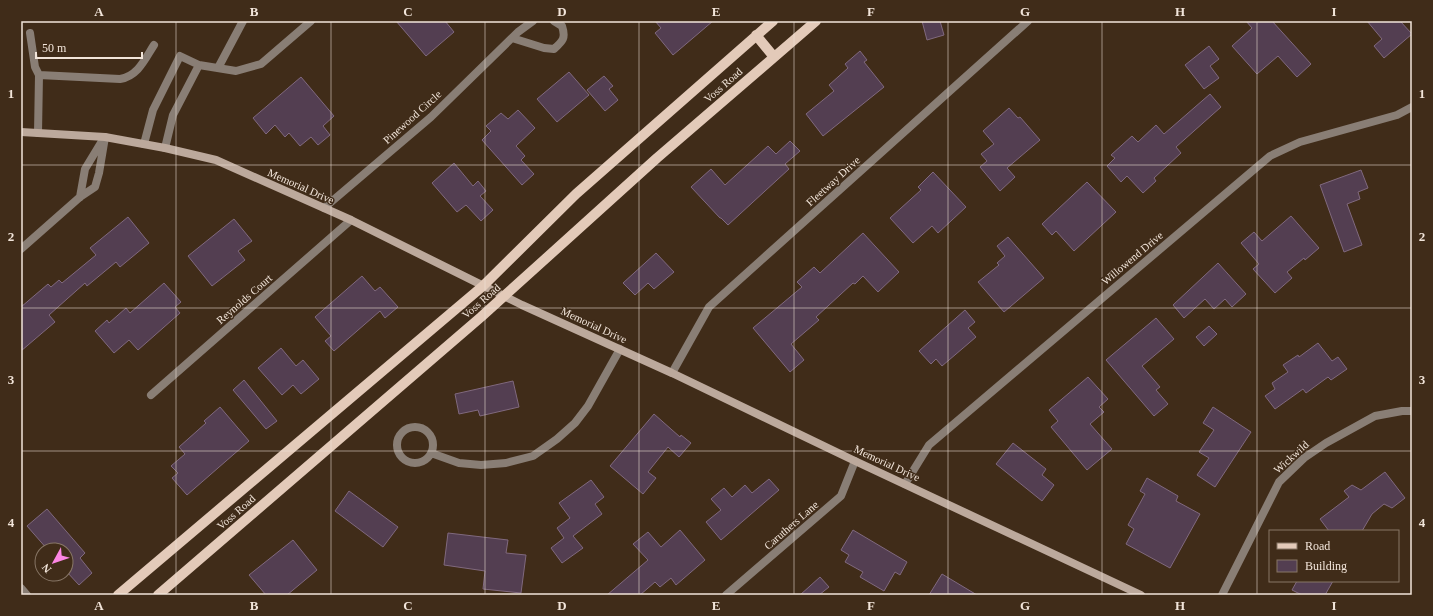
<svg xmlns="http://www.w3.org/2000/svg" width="1433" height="616" viewBox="0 0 1433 616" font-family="'Times New Roman',serif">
  <rect width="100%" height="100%" fill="#402c19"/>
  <path fill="#533e51" stroke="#80697e" d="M396 21H445L454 32 426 56Z
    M655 21H713L673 55 655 33 661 28Z
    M922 21H940L944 35 927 40Z
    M1246 21H1272L1311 64 1297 77 1278 56 1257 74 1232 46 1252 28Z
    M1367 21H1400L1412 34 1384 58 1374 46 1382 39Z
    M1209 46 1219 59 1210 66 1219 78 1204 89 1185 65Z
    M860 51 867 60 864 62 884 87 823 136 806 114 834 91 829 85 848 68 845 64Z
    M569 72 589 95 557 122 537 99Z
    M604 76 613 86 609 89 618 100 605 111 587 90Z
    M301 77 334 116 323 126 330 135 318 145 311 137 300 146 289 133 285 137 275 125 266 134 253 118Z
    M1210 94 1221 107 1176 147 1181 153 1154 178 1156 181 1143 193 1127 176 1121 182 1107 166 1115 158 1111 155 1132 136 1138 142 1156 125 1164 134Z
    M1009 108 1018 118 1020 117 1040 140 1007 168 1015 177 1000 191 980 167 987 161 981 154 994 144 983 131Z
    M518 110 535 128 516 146 525 156 521 160 534 174 522 185 482 140 491 131 486 126 501 113 508 119Z
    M790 141 800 151 785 164 789 169 728 225 721 218H720L691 187 711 169 725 185 768 146 776 154Z
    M454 163 473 186 478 181 486 191 480 196 493 210 481 221 466 205 457 212 432 183Z
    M1361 170 1368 188 1358 192 1360 199 1347 204 1362 245 1344 252 1320 185Z
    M933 172 966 207 938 233 932 226 913 243 890 218 921 190 918 187Z
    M1087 182 1116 212 1074 251 1056 231 1052 235 1042 224Z
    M1291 216 1319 248 1305 260 1304 258 1287 272 1292 278 1275 293 1253 269 1259 264 1241 243 1254 232 1262 241Z
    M128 217 149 243 120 267 116 262 87 286 85 283 49 315 55 322 21 351V307L48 284 51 287 59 280 62 283 96 255 90 248Z
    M234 219 252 241 238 251 245 260 212 286 188 256Z
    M863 233 899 272 878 292 863 276 855 284 853 283 816 317 819 320 791 344 804 360 790 372 753 328 802 287 797 282 814 267 820 273Z
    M1008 237 1044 278 1004 312 978 282 999 265 997 263 1005 256 997 246Z
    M656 253 674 272 654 289 648 283 635 295 623 283Z
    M1218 263 1246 294 1232 307 1225 299 1214 309 1205 299 1184 318 1173 305Z
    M362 276 375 291 380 287 398 307 385 318 380 311 334 351 325 341 331 336 315 317Z
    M164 283 181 302 175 307 180 313 138 350 129 340 114 353 95 331 107 320 109 323 126 308 130 313Z
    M965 310 975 322 968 328 976 337 942 366 936 359 931 364 919 351Z
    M1156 318 1174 339 1142 366 1160 387 1156 390 1168 404 1154 416 1106 360Z
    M1209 326 1217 334 1204 346 1196 337Z
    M1318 343 1332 361 1338 357 1347 369 1331 380 1328 377 1306 393 1303 389 1275 409 1265 396 1275 389 1272 383 1288 372 1283 365 1298 355 1299 357Z
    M281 348 296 366 303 360 319 379 301 394 293 385 282 395 258 368Z
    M1088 377 1108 399 1099 407 1104 412 1090 424 1112 449 1087 470 1051 427 1058 421 1049 410Z
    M244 380 277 421 266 429 233 390Z
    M513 381 519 407 480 416 478 410 459 414 455 394Z
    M220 407 249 441 187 495 172 478 178 473 171 466 185 454 179 447 206 423 204 421Z
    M1213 407 1251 432 1215 487 1197 475 1209 458 1199 452 1214 430 1203 423Z
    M654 414 680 437 681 435 691 443 679 457 668 447 648 472 656 478 643 494 610 466Z
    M1013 443 1046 469 1042 475 1054 485 1042 501 996 464Z
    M1385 472 1405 498 1392 508 1384 504 1372 514 1362 531H1329L1320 519 1349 497 1344 491 1352 485 1361 490Z
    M1147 478 1178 496 1176 501 1200 514 1170 568 1126 544 1134 529 1128 525 1145 494 1140 491Z
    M769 479 779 490 721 540 706 522 721 510 711 499 724 488 732 497 745 485 752 493Z
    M591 480 604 497 595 504 602 514 573 536 583 548 562 563 551 548 564 538 557 528 570 518 559 503Z
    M349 491 398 527 383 547 335 511Z
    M47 509 85 553 80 558 92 573 79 585 66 571V550H48L27 526Z
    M680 530 705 560 676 585 671 578 660 587 655 582 640 595H607L648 560 633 544 648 532 661 547Z
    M853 530 907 562 900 575 895 572 884 591 860 577 863 572 845 562 849 555 841 550Z
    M448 533 508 540 506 553 526 555 521 593 483 589 485 571 444 565Z
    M293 540 317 570 287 595H266L249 575Z
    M942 574 977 595H929Z
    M820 577 829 587 819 595H800Z
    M1297 581H1333L1325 595H1302L1292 590Z"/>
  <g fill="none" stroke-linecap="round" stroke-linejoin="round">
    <path stroke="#897e75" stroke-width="8" d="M30 33 35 67 39 75 38 133
      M218 68 243 21
      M39 75 120 79C138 76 145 59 154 45
      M144 144 153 110 180 56 199 65 236 71 261 64 311 21
      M165 148 173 115 199 65"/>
    <path stroke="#897e75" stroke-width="8" d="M512 38 544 48 554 49C563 41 566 38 562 26L554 21
      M80 197 85 169 102 141
      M324 208 431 117 518 32 533 21
      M21 249 80 197 95 187 99 173 105 137
      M672 373 709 307 1028 21
      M151 395 351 220
      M397 445a18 18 0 1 1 36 0a18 18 0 1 1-36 0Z
      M431 453 459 463 481 465 506 463 533 456 557 439 575 423 588 406 620 349
      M905 484 929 445 1270 156 1300 142 1397 115 1412 107
      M21 588 27 595
      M726 595 841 496 855 461
      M1222 595 1279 482 1304 458 1326 443 1375 416 1402 411H1412"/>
    <path stroke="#bca99c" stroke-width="8" d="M21 132 105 137 165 148 216 160 351 220 522 305 672 373 855 461 1141 595"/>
    <path stroke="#e3cab9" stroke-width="10" d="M756 35 774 57
      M118 595 483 286 576 194 773 21
      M158 595 481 317 657 158 816 21"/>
  </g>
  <path fill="none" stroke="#f2e5da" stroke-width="1" stroke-opacity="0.55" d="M176 21V595M331 21V595M485 21V595M639 21V595M794 21V595M948 21V595M1102 21V595M1257 21V595M21 165H1412M21 308H1412M21 451H1412"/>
  <g text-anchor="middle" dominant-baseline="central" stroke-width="3" stroke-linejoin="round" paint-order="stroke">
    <g font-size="11" fill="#f2e5da" stroke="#402c19">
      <text transform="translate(723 85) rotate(-41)">Voss Road</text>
      <text transform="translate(412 117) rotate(-42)">Pinewood Circle</text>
      <text transform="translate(833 181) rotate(-42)">Fleetway Drive</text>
      <text transform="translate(301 186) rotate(24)">Memorial Drive</text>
      <text transform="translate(1132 258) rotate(-40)">Willowend Drive</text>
      <text transform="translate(244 299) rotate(-41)">Reynolds Court</text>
      <text transform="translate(481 301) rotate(-41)">Voss Road</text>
      <text transform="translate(594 325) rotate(25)">Memorial Drive</text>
      <text transform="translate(1291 457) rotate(-42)">Wickwild</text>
      <text transform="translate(887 463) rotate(25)">Memorial Drive</text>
      <text transform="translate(236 512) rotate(-41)">Voss Road</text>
      <text transform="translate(791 525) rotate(-41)">Caruthers Lane</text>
    </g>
  </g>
  <rect width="1433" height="616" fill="none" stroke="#402c19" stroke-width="44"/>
  <rect x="1269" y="530" width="130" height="52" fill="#402c19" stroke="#877666"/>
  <rect x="1277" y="543" width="20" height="6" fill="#e3cab9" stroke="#877666"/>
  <text x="1305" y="550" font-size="12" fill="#f2e5da">Road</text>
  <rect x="1277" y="560" width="20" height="12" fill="#533e51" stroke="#877666"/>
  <text x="1305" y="570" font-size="12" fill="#f2e5da">Building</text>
  <g transform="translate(54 562) rotate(230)"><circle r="19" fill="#402c19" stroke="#877666"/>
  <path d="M0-3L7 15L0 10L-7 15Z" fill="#fc86e4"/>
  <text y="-6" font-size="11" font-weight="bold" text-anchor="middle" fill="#f2e5da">N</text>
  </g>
  <path d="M36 52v6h106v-6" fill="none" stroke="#f2e5da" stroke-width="2"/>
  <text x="42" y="52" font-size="12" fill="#f2e5da" stroke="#402c19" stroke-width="3" paint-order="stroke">50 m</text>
  <rect x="22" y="22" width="1389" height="572" fill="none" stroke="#f2e5da" stroke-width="1.5"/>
  <g font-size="13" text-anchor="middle" font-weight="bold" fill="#f2e5da">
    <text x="99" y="16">A</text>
    <text x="254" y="16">B</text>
    <text x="408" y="16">C</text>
    <text x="562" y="16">D</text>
    <text x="716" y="16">E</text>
    <text x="871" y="16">F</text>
    <text x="1025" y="16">G</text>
    <text x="1180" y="16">H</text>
    <text x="1334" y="16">I</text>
    <text x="11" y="98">1</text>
    <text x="1422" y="98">1</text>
    <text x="11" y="241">2</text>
    <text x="1422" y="241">2</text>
    <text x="11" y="384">3</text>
    <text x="1422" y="384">3</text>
    <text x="11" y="527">4</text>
    <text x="1422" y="527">4</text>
    <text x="99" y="610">A</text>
    <text x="254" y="610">B</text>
    <text x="408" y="610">C</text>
    <text x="562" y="610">D</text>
    <text x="716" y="610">E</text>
    <text x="871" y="610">F</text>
    <text x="1025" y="610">G</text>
    <text x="1180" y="610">H</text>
    <text x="1334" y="610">I</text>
  </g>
</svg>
